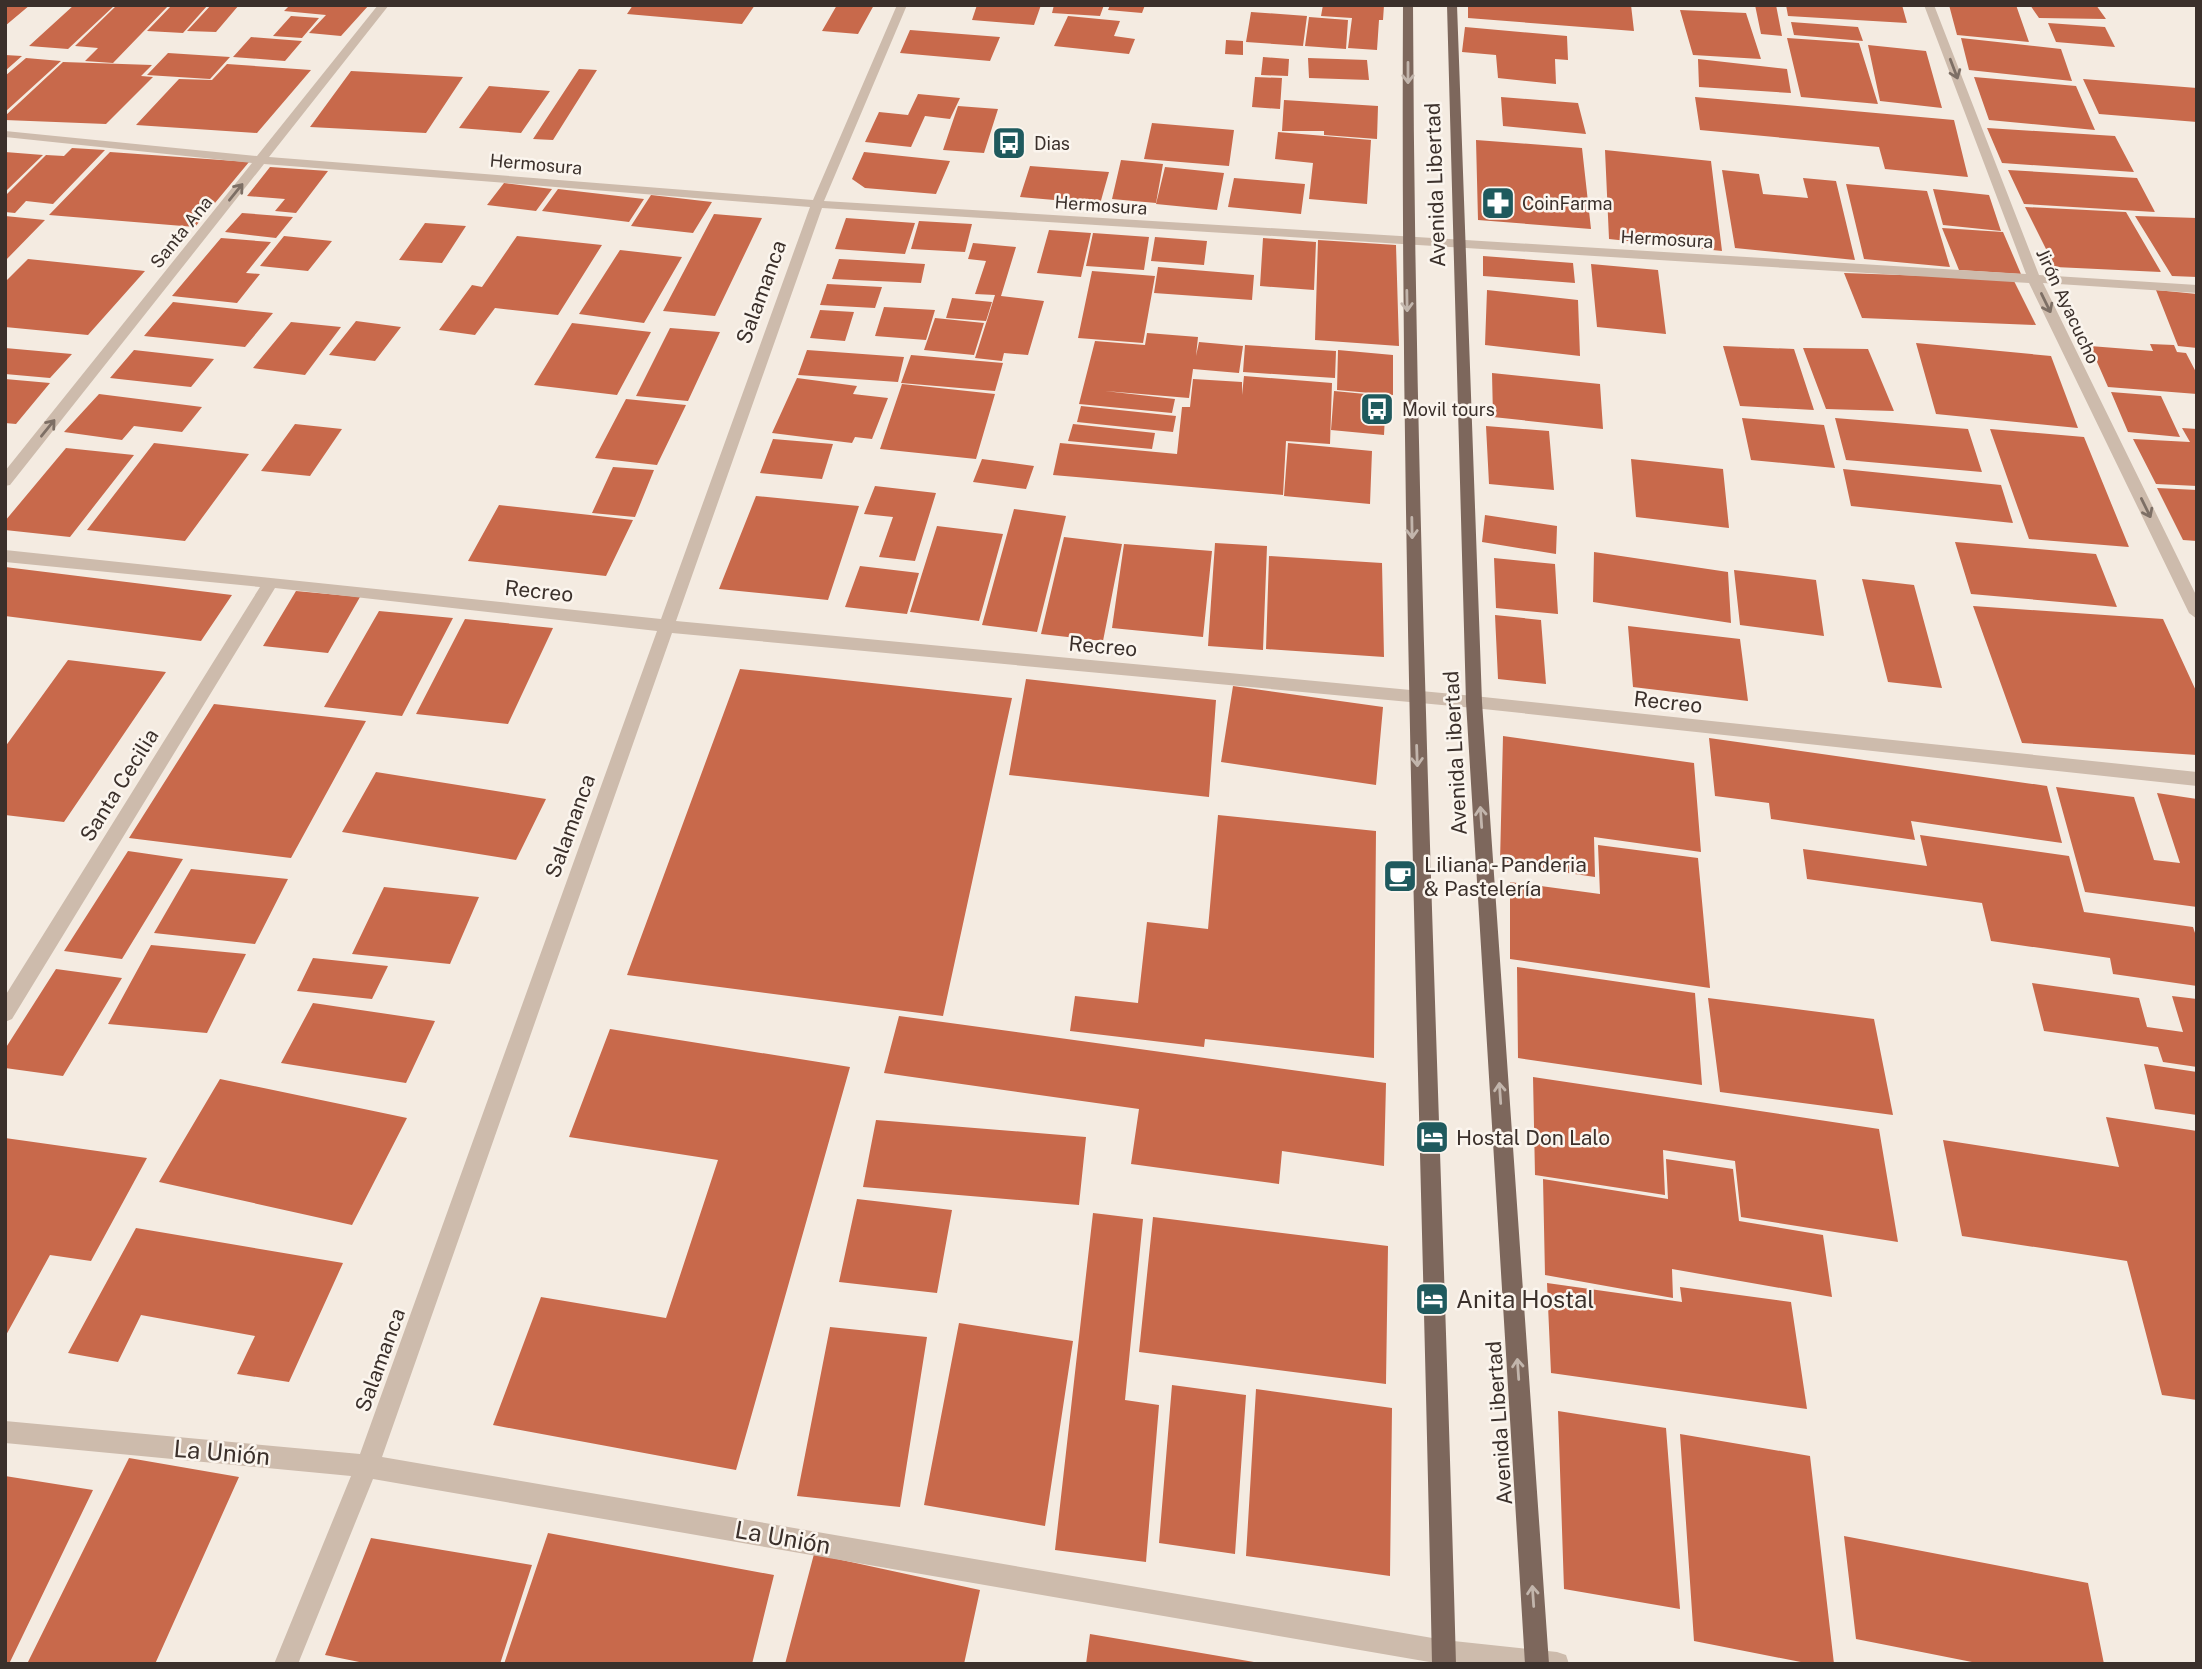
<svg xmlns="http://www.w3.org/2000/svg" width="2202" height="1669" viewBox="0 0 2202 1669" font-family="'Public Sans',sans-serif">
  <rect width="100%" height="100%" fill="#f4ebe1"/>
  <path fill="#c8694b" d="M5 5H30L5 26Z
    M74 5H115L68 49 29 46Z
    M117 5H169L113 63 85 61 98 48 75 46Z
    M172 5H196L207 6 183 33 147 31Z
    M211 5H239L216 32 187 31Z
    M290 5H369L341 36 309 33 326 15 284 11Z
    M633 5H755L742 24 627 14Z
    M837 5H874L858 34 822 31Z
    M977 5H1041L1034 25 972 20Z
    M1054 5H1104L1100 16 1052 13Z
    M1110 5H1145L1142 13 1108 10Z
    M1323 5H1384L1383 20H1379L1377 50 1348 48 1352 18 1321 16Z
    M1468 5H1631L1634 31 1468 18Z
    M1755 5H1776L1782 36 1761 34Z
    M1786 5H1902L1907 23 1788 16Z
    M1949 5H2016L2029 42 1957 35Z
    M2030 5H2096L2106 19 2039 18Z
    M1680 10 1746 13 1761 59 1693 55Z
    M1251 12 1307 16 1303 46 1246 42Z
    M291 16 319 18 302 38 273 36Z
    M1068 16 1120 21 1114 36 1135 39 1129 54 1054 46Z
    M1309 17 1348 20 1346 49 1305 46Z
    M1791 22 1858 27 1863 41 1794 35Z
    M2048 23 2105 27 2115 47 2056 42Z
    M1465 27 1567 36 1568 60 1555 59 1556 84 1498 78 1496 55 1462 52Z
    M910 30 1000 37 990 61 900 53Z
    M251 37 302 41 285 61 233 57Z
    M1787 38 1859 43 1878 104 1801 97Z
    M1961 38 2061 49 2072 81 1969 70Z
    M1226 40 1243 41V55L1225 54Z
    M1868 45 1926 51 1942 108 1880 101Z
    M168 53 230 57 210 79 147 75Z
    M5 55 22 56 5 71Z
    M1263 57 1289 59 1288 76 1261 75Z
    M26 58 61 61 5 112V76Z
    M1308 58 1367 60 1369 80 1309 78Z
    M1698 59 1787 69 1791 93 1699 87Z
    M63 62 152 65 141 76 153 77 106 124 5 120V116Z
    M227 64 311 70 257 133 136 125 179 79 212 80Z
    M579 69 597 70 553 140 533 139Z
    M351 71 463 77 426 133 310 127Z
    M1255 77 1282 78 1280 109 1252 107Z
    M1974 77 2076 86 2095 130 1989 120Z
    M2083 79 2197 88V122L2099 114Z
    M489 86 550 91 521 133 459 128Z
    M918 94 960 98 950 119 925 116 911 147 865 142 879 112 908 115Z
    M1501 97 1578 103 1586 134 1503 126Z
    M1695 97 1954 120 1968 177 1885 169 1879 147 1700 130Z
    M1284 100 1378 106 1377 139 1324 135V131H1282Z
    M958 106 998 109 984 153 943 150Z
    M1152 123 1234 130 1229 166 1144 159Z
    M1987 128 2115 136 2134 172 2002 163Z
    M1278 132 1371 140 1367 204 1309 199 1313 163 1275 159Z
    M1476 140 1582 148 1591 229 1478 220Z
    M72 148 105 150 53 204 26 201 15 213 5 212V196L46 155 64 156Z
    M1605 150 1711 161 1722 251 1609 239Z
    M5 152 43 155 5 192Z
    M110 152 249 162 195 227 49 215Z
    M864 152 950 161 936 194 865 188 852 179Z
    M1121 160 1163 164 1156 203 1112 199Z
    M1030 166 1109 172 1100 204 1020 197Z
    M270 167 328 171 296 213 275 211 285 199 247 196Z
    M1165 167 1224 173 1217 210 1156 204Z
    M1722 170 1759 174 1763 194 1808 198 1803 178 1836 181 1855 260 1735 248Z
    M2008 170 2137 178 2155 212 2024 204Z
    M1234 178 1305 184 1301 214 1228 207Z
    M504 183 552 189 536 211 487 205Z
    M1846 184 1927 191 1950 267 1864 259Z
    M558 189 644 199 629 222 542 211Z
    M1933 189 1989 195 2001 231 1943 225Z
    M651 195 712 202 693 233 631 226Z
    M2025 207 2126 212 2161 272 2055 267Z
    M242 213 293 217 276 238 225 232Z
    M714 214 762 218 715 316 663 311Z
    M5 216 45 220 5 261Z
    M2135 216 2197 218V277L2172 276Z
    M846 218 915 223 905 254 835 249Z
    M919 221 972 224 965 252 911 249Z
    M425 223 466 226 442 263 399 260Z
    M1942 228 2003 232 2021 274 1959 270Z
    M1049 230 1091 233 1081 277 1037 273Z
    M1093 233 1149 237 1144 270 1086 266Z
    M284 236 332 241 308 271 260 266Z
    M517 236 602 245 558 315 495 308 475 335 439 330 472 285 482 287Z
    M1155 237 1207 241 1204 265 1151 261Z
    M221 238 271 242 246 273 260 274 237 303 172 296Z
    M1263 238 1316 242 1314 290 1260 286Z
    M1318 240 1396 245 1399 346 1315 340Z
    M973 243 1016 247 1001 296 1044 301 1028 355 1004 353 1002 361 975 358 995 295 975 294 986 261 968 259Z
    M620 250 682 257 644 323 579 314Z
    M1483 256 1573 263 1575 283 1483 276Z
    M28 259 145 271 88 335 5 327V282Z
    M839 259 876 261 925 264 921 283 832 279Z
    M1591 264 1658 270 1666 334 1597 327Z
    M1158 267 1254 275 1252 300 1154 293Z
    M1092 271 1155 276 1143 343 1078 338Z
    M1844 273 2013 279 2036 325 1862 318Z
    M827 284 882 287 875 308 820 305Z
    M1487 290 1578 300 1580 356 1485 345Z
    M2156 290 2197 294V348L2178 346Z
    M952 298 992 302 986 321 946 318Z
    M173 302 273 313 245 347 144 336Z
    M884 307 935 310 926 340 875 336Z
    M820 310 854 312 845 341 810 338Z
    M935 318 984 323 974 355 924 350Z
    M356 321 401 327 375 361 329 355Z
    M291 322 341 327 305 375 253 368Z
    M572 323 651 332 617 395 534 385Z
    M670 328 720 332 688 401 636 396Z
    M1147 333 1198 337 1196 356 1199 342 1243 346 1239 373 1193 369 1189 398 1105 391 1175 399 1172 413 1079 404 1095 341 1145 345Z
    M1916 343 2051 356 2078 428 1936 414Z
    M2150 344 2174 345 2177 352 2186 353 2197 374V394L2108 387 2090 346 2153 351Z
    M1245 345 1336 351 1335 378 1243 372Z
    M1723 346 1794 349 1814 410 1740 406Z
    M5 348 72 354 50 378 5 374Z
    M1803 348 1868 349 1894 411 1826 409Z
    M134 350 214 359 191 387 110 378Z
    M807 350 904 357 898 382 798 375Z
    M1338 350 1393 355V395L1337 390Z
    M911 355 1003 363 995 391 901 383Z
    M1492 373 1600 384 1603 429 1493 417Z
    M1244 376 1332 383 1330 444 1286 441 1283 495 1053 475 1060 443 1177 454 1182 407H1190L1193 379 1242 382V395Z
    M797 378 857 386 853 394 888 398 872 439 855 437 852 443 772 433Z
    M5 379 50 383 16 424 5 423Z
    M902 384 995 394 976 459 880 449Z
    M1334 391 1386 396 1384 435 1331 430Z
    M2111 392 2161 396 2180 437 2128 432Z
    M99 394 202 407 182 432 134 426 122 440 64 432Z
    M626 399 686 405 657 465 595 458Z
    M1081 406 1176 416 1173 432 1077 422Z
    M1742 418 1824 425 1835 468 1751 460Z
    M1835 418 1968 429 1982 472 1846 460Z
    M295 424 342 429 310 476 261 471Z
    M1073 424 1155 433 1152 449 1068 441Z
    M1486 426 1549 431 1554 490 1489 484Z
    M2182 428 2197 429V486L2156 484 2133 439 2190 442Z
    M1990 429 2084 437 2129 547 2029 539Z
    M773 439 833 444 822 479 760 473Z
    M154 443 249 454 185 541 87 530Z
    M1288 443 1372 451 1370 504 1284 496Z
    M66 448 134 455 70 537 5 530V521Z
    M982 459 1034 466 1026 489 973 482Z
    M1631 459 1723 469 1729 528 1636 517Z
    M613 467 654 470 635 517 592 513Z
    M1843 469 2001 485 2013 523 1851 506Z
    M875 486 936 493 915 561 879 557 893 517 864 514Z
    M2157 488 2197 490V541L2183 540Z
    M756 496 859 506 828 600 719 589Z
    M499 505 590 515 633 520 606 576 468 561Z
    M1014 509 1066 516 1037 632 982 625Z
    M1485 515 1557 526 1556 554 1482 542Z
    M937 526 1003 534 979 621 910 612Z
    M1064 537 1122 544 1103 641 1041 634Z
    M1955 542 2096 554 2117 607 1971 594Z
    M1215 543 1267 546 1263 650 1208 646Z
    M1124 544 1212 551 1203 637 1112 628Z
    M1594 552 1728 572 1731 623 1593 602Z
    M1269 556 1382 563 1384 657 1266 649Z
    M1494 558 1555 564 1558 614 1496 608Z
    M860 566 919 573 907 614 845 607Z
    M5 567 232 595 201 641 5 616Z
    M1734 570 1816 580 1824 636 1740 625Z
    M1862 579 1914 585 1942 688 1888 682Z
    M296 591 360 597 328 653 263 646Z
    M1973 606 2163 619 2197 693V755L2022 743Z
    M379 611 453 618 402 716 324 707Z
    M1495 615 1541 620 1546 684 1498 679Z
    M465 619 553 628 508 724 416 714Z
    M1628 626 1740 639 1748 701 1633 687Z
    M68 660 166 672 64 822 5 815V747Z
    M740 669 1012 698 943 1016 627 975Z
    M1026 679 1216 700 1209 797 1009 775Z
    M1233 686 1383 707 1376 785 1221 762Z
    M214 704 366 721 291 858 129 838Z
    M1503 736 1694 763 1701 852 1594 837 1595 877 1500 863Z
    M1709 738 2047 786 2062 843 1911 821 1915 840 1771 819 1769 803 1715 796Z
    M376 772 546 799 516 860 342 832Z
    M2056 787 2134 797 2154 860 2180 863 2157 793 2197 799V907L2085 892Z
    M1218 815 1376 831 1374 1058 1205 1039 1204 1047 1070 1031 1075 996 1138 1003 1147 922 1208 929Z
    M1920 835 2069 856 2084 912 2193 927 2197 939V986L2113 974 2110 958 1991 941 1982 903 1807 879 1803 849 1927 866Z
    M1598 845 1698 858 1710 988 1510 959V882L1600 894Z
    M128 851 183 859 122 959 64 951Z
    M191 869 288 879 255 944 154 933Z
    M384 887 479 897 450 964 352 954Z
    M151 945 246 954 207 1033 108 1024Z
    M313 958 388 966 372 999 297 991Z
    M1517 967 1695 993 1702 1085 1518 1058Z
    M56 969 122 978 63 1076 5 1068V1049Z
    M2032 983 2139 998 2147 1027 2183 1032 2172 996 2197 999V1067L2163 1062 2158 1047 2044 1031Z
    M1708 998 1874 1019 1893 1115 1720 1092Z
    M313 1003 435 1021 406 1083 281 1063Z
    M899 1016 1386 1083 1384 1166 1282 1151 1279 1184 1131 1164 1139 1109 884 1073Z
    M610 1029 850 1067 736 1470 493 1425 541 1297 666 1318 718 1160 569 1137Z
    M2144 1064 2197 1072V1115L2155 1109Z
    M1533 1077 1879 1129 1898 1242 1741 1217 1735 1161 1663 1150 1665 1195 1535 1175Z
    M220 1079 407 1118 352 1225 159 1182Z
    M2106 1117 2197 1131V1400L2162 1395 2127 1261 1962 1236 1943 1140 2119 1167Z
    M876 1120 1086 1137 1079 1205 863 1187Z
    M5 1138 147 1158 91 1261 50 1255 5 1337Z
    M1666 1159 1733 1169 1739 1221 1823 1235 1832 1297 1672 1269 1673 1298 1545 1275 1543 1179 1668 1199Z
    M857 1199 952 1210 937 1293 839 1282Z
    M1093 1213 1143 1219 1125 1400 1159 1405 1146 1562 1055 1550Z
    M1153 1217 1388 1246 1386 1384 1139 1352Z
    M136 1228 343 1263 289 1382 237 1374 255 1336 141 1315 118 1362 68 1353Z
    M1547 1283 1682 1302 1680 1287 1791 1302 1807 1409 1551 1373Z
    M959 1323 1073 1341 1045 1526 924 1505Z
    M830 1327 927 1337 900 1507 797 1496Z
    M1172 1385 1246 1395 1235 1554 1159 1543Z
    M1256 1389 1392 1408 1390 1576 1246 1556Z
    M1558 1411 1666 1428 1680 1609 1564 1589Z
    M1680 1434 1810 1456 1834 1664H1811L1694 1641Z
    M129 1458 239 1477 155 1664H27Z
    M5 1476 93 1490 9 1664H5Z
    M548 1533 774 1575 752 1664H504Z
    M1844 1536 2088 1583 2104 1664H1982L1856 1639Z
    M371 1538 532 1565 500 1664H369L325 1655Z
    M814 1554 980 1590 964 1664H785Z
    M1090 1634 1254 1662V1664H1086Z"/>
  <g fill="none" stroke-linecap="round" stroke-linejoin="round">
    <path fill="#cdbbac" fill-rule="evenodd" d="M378 5H389L269 157 813 200 897 5H907L824 201 2026 274 1924 5H1934L2039 275 2197 285V293L2043 283 2197 597V619L2189 613 2029 283 822 208 676 621 1474 696 2197 772V786L1474 708 672 633 382 1457 1444 1640 1557 1652 1566 1655 1569 1664H1441L373 1479 298 1664H274L351 1476 5 1443V1421L360 1454 657 631 275 588 12 1019 5 1022V996L260 587 5 562V550L661 619 810 207 264 164 10 485 5 486V471L252 163 5 137V131L257 156Z"/>
    <path fill="#7d675c" fill-rule="evenodd" d="M1403 5H1413C1415 558 1441 1111 1456 1664H1432C1421 1111 1400 558 1403 5Z
      M1447 5H1457L1482 702 1549 1664H1525L1466 702Z"/>
  </g>
  <defs><path id="oneway-shaft" d="M-6 0H5M1.5-3L5.5 0L1.5 3" fill="none" stroke-width="1.6" stroke-linecap="round" stroke-linejoin="round" transform="scale(1.75)"/></defs>
  <g stroke="#7d6f65">
    <use href="#oneway-shaft" transform="translate(1954 69) rotate(69)"/>
    <use href="#oneway-shaft" transform="translate(236 192) rotate(-51)"/>
    <use href="#oneway-shaft" transform="translate(2046 303) rotate(64)"/>
    <use href="#oneway-shaft" transform="translate(48 428) rotate(-51)"/>
    <use href="#oneway-shaft" transform="translate(2146 508) rotate(64)"/>
  </g>
  <g stroke="#c2b5ac">
    <use href="#oneway-shaft" transform="translate(1408 73) rotate(90)"/>
    <use href="#oneway-shaft" transform="translate(1407 301) rotate(89)"/>
    <use href="#oneway-shaft" transform="translate(1412 528) rotate(89)"/>
    <use href="#oneway-shaft" transform="translate(1417 756) rotate(88)"/>
    <use href="#oneway-shaft" transform="translate(1481 817) rotate(-94)"/>
    <use href="#oneway-shaft" transform="translate(1500 1093) rotate(-94)"/>
    <use href="#oneway-shaft" transform="translate(1518 1369) rotate(-94)"/>
    <use href="#oneway-shaft" transform="translate(1533 1596) rotate(-94)"/>
  </g>
  <defs>
    <g id="bus-square" transform="scale(1.75)"><rect x="-9" y="-9" width="18" height="18" rx="4" fill="#1f5a5e" stroke="#fbf5ee"/><path d="M-5-6H5V4H4V6H2V4H-2V6H-4V4H-5ZM-3.5-4V0h7V-4ZM-3.5 1.2v1.5H-2V1.2ZM2 1.2v1.5H3.5V1.2Z" fill="#fff"/></g>
    <g id="pharmacy-square" transform="scale(1.75)"><rect x="-9" y="-9" width="18" height="18" rx="4" fill="#1f5a5e" stroke="#fbf5ee"/><path d="M-2-6h4v4h4v4h-4v4h-4v-4h-4v-4h4Z" fill="#fff"/></g>
    <g id="cafe-square" transform="scale(1.75)"><rect x="-9" y="-9" width="18" height="18" rx="4" fill="#1f5a5e" stroke="#fbf5ee"/><path d="M-5.5-4.5H6V0H3Q3 3.5 0 3.5H-2.5Q-5.5 3.5-5.5 0ZM3-3.2v2h1.7v-2ZM-6 4.5H4V6H-6Z" fill="#fff"/></g>
    <g id="hotel-square" transform="scale(1.75)"><rect x="-9" y="-9" width="18" height="18" rx="4" fill="#1f5a5e" stroke="#fbf5ee"/><path d="M-6-4.5h1.5V1H6V5H4.5V3h-9V5H-6ZM-4 0a1.8 1.8 0 1 1 3.6 0ZM.5 0V-2.5h3Q6-2.5 6 0Z" fill="#fff"/></g>
  </defs>
  <g fill-rule="evenodd">
    <use href="#bus-square" x="1009" y="143"/>
    <use href="#pharmacy-square" x="1498" y="203"/>
    <use href="#bus-square" x="1377" y="409"/>
    <use href="#cafe-square" x="1400" y="876"/>
    <use href="#hotel-square" x="1432" y="1137"/>
    <use href="#hotel-square" x="1432" y="1299"/>
  </g>
  <g text-anchor="middle" dominant-baseline="central" stroke-width="5" stroke-linejoin="round" paint-order="stroke">
    <g font-size="18" fill="#3b302b" stroke="#fbf5ee" text-anchor="start">
      <text x="1034" y="143">Dias</text>
      <text x="1522" y="203">CoinFarma</text>
      <text x="1402" y="409">Movil tours</text>
    </g>
    <g font-size="18" fill="#3b302b" stroke="#fbf5ee">
      <text transform="translate(536 164) rotate(5)">Hermosura</text>
      <text transform="translate(1101 205) rotate(4)">Hermosura</text>
      <text transform="translate(181 232) rotate(-51)">Santa Ana</text>
      <text transform="translate(1667 239) rotate(3)">Hermosura</text>
      <text transform="translate(2068 306) rotate(65)">Jirón Ayacucho</text>
    </g>
    <g font-size="21" fill="#3b302b" stroke="#fbf5ee">
      <text transform="translate(1435 185) rotate(-92)">Avenida Libertad</text>
      <text transform="translate(761 292) rotate(-70)">Salamanca</text>
      <text transform="translate(539 591) rotate(6)">Recreo</text>
      <text transform="translate(1103 646) rotate(5)">Recreo</text>
      <text transform="translate(1668 702) rotate(6)">Recreo</text>
      <text transform="translate(1455 753) rotate(-93)">Avenida Libertad</text>
      <text transform="translate(119 785) rotate(-58)">Santa Cecilia</text>
      <text transform="translate(570 826) rotate(-70)">Salamanca</text>
      <text transform="translate(380 1360) rotate(-70)">Salamanca</text>
      <text transform="translate(1499 1423) rotate(-94)">Avenida Libertad</text>
    </g>
    <g font-size="21" fill="#3b302b" stroke="#fbf5ee" text-anchor="start">
      <text x="1424" y="864">Liliana - Panderia<tspan x="1424" dy="24">&amp; Pastelería</tspan></text>
      <text x="1456" y="1137">Hostal Don Lalo</text>
    </g>
    <g font-size="24" fill="#3b302b" stroke="#fbf5ee" text-anchor="start">
      <text x="1456" y="1299">Anita Hostal</text>
    </g>
    <g font-size="24" fill="#3b302b" stroke="#fbf5ee">
      <text transform="translate(222 1452) rotate(5)">La Unión</text>
      <text transform="translate(783 1537) rotate(10)">La Unión</text>
    </g>
  </g>
  <rect width="2202" height="1669" fill="none" stroke="#3b302b" stroke-width="14"/>
</svg>
